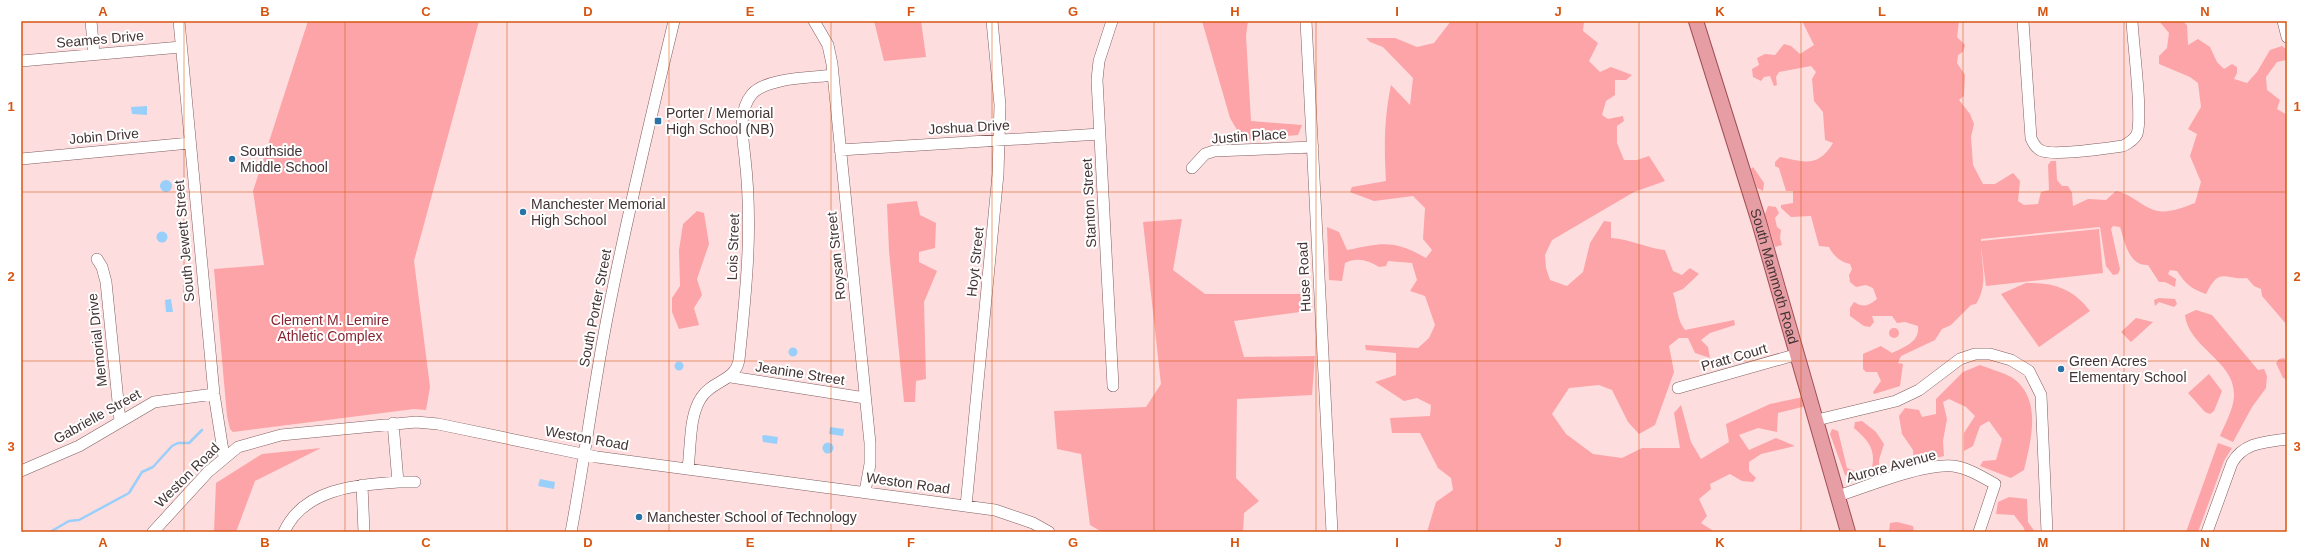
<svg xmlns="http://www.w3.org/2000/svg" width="2308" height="553" viewBox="0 0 2308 553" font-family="Arial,sans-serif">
  <rect width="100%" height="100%" fill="#feddde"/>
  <path fill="#fca4a7" d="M308 21H479L414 261 430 387 426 410 414 409 233 432 230 429 227 416 214 269 264 265 253 191Z
    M874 21H921L926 57 884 61Z
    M1202 21H1248L1246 36 1251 121 1302 125 1298 135 1243 140 1230 118Z
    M1451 21H1584L1583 31 1598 43 1589 61 1600 72 1611 67 1632 75 1626 80H1615V95L1606 101 1602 115 1608 119 1623 116 1624 121 1617 126V143L1624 160H1637L1649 156 1665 181 1634 192 1552 240 1545 255 1546 268 1550 280 1567 286 1583 272 1590 243 1604 221 1611 222V238C1630 239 1646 248 1665 250L1673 271 1682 275 1690 268 1699 274 1683 289 1673 293C1678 307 1676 318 1685 330L1734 320 1735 325 1710 333 1701 340 1708 347 1710 358 1695 353 1688 338H1679L1669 346 1674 372 1655 425 1639 434 1628 422 1612 390 1599 385 1569 388 1552 414 1566 434 1593 454 1622 458 1642 448H1680L1674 413 1681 405 1691 442 1701 459 1729 442 1726 424 1770 404 1803 397 1806 406 1778 413 1777 432 1758 428 1739 435 1749 450 1776 438 1795 446 1761 454 1749 462V471L1756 478 1753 482 1742 481 1730 474 1710 484 1711 489 1699 499 1707 516 1701 523 1715 532H1427L1436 502 1453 490 1451 478 1438 468 1420 433H1392L1390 418 1430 416 1431 405 1417 398 1404 401 1375 382 1396 375V353L1366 350 1365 345 1418 348 1429 338 1435 325 1425 296 1410 291 1417 280 1412 263 1388 261 1386 266 1379 267C1368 260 1357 257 1345 263L1342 281 1329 280 1327 227 1339 232 1347 250C1382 243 1393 239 1426 258L1432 250 1423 239 1425 208 1413 196 1374 201 1350 192 1352 187 1386 181C1384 148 1384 118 1391 85L1410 105 1413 78 1383 47 1370 42 1366 38H1395L1417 47 1434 43Z
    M1802 21H1959L1957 37 1965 45 1963 52 1958 55 1957 63 1965 75 1964 96 1959 100 1970 114 1974 124 1971 137 1973 165 1983 184H1995L2013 173 2020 181 2018 201 2024 205 2038 204 2041 192 2049 190 2048 165 2051 161H2056L2057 180 2062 186H2068L2072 193 2073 206 2088 199 2106 200 2116 191C2130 194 2137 202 2149 208 2163 216 2182 208 2195 203L2201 182 2190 156 2197 134 2188 129 2201 107 2198 83 2190 77 2159 64V56L2167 48 2169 33 2159 21H2182L2187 25 2188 45 2198 39 2210 47 2217 62 2224 69 2232 64 2237 67V73L2234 79 2247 83 2257 72 2270 50 2282 46 2287 50 2286 60 2277 62 2266 77 2267 90 2280 100 2277 109 2287 115V325L2262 296 2261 289 2254 286 2247 278C2223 280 2220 266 2206 294 2191 289 2185 283 2177 271L2170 270 2168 274 2176 279 2175 287 2165 282H2159L2148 265C2129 266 2125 243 2120 227L2113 226 2111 229 2120 269 2118 274 2113 275 2106 266 2100 227 1981 239V241L2099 229 2103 273 1986 286 1981 247C1982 267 1988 285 1976 304L1971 305 1951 325 1942 329 1935 340 1901 356 1898 363 1903 364 1900 386 1874 394 1873 392 1881 381 1877 372H1866L1863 369V354L1881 346 1892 353C1904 347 1920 342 1918 326L1905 322 1897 323 1892 316H1872L1874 322 1870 327 1864 326 1850 316V308L1854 302C1864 308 1868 306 1877 299L1873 288 1866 285 1856 287 1850 282 1849 275 1852 269 1850 264C1840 262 1833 255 1829 247L1819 246 1811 216 1791 217 1781 208V205L1793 203V191H1786L1779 168 1775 166V162L1780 157C1804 162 1818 168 1833 143L1825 140 1823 112 1814 101 1812 79 1816 72 1811 66 1779 72 1776 77 1777 85 1774 86 1770 76 1764 77 1761 81 1753 77 1752 69 1759 65 1757 58 1765 54 1775 55 1784 44 1791 46 1800 54 1814 45Z
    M1753 167 1764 183 1763 191 1757 188 1751 169Z
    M917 201 920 215 936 223 935 248 919 252V262L937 271 924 302 926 379 916 381 915 402H904L889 251 887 204Z
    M1768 206 1776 207 1779 213 1775 218 1777 227 1781 230 1780 238 1782 245 1775 247 1765 214Z
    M697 211 704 213 709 244 697 279 702 295 694 308 699 325 679 329 672 312V298L680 286 679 250 683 224Z
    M1182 219 1173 270 1205 294H1303L1300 312 1234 321 1244 357 1315 356 1312 395 1237 399 1236 478 1259 501 1244 513 1243 532H1102L1090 525 1081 454 1057 449 1054 411 1146 407 1161 384 1143 222Z
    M2026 283C2053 282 2074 289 2090 311L2039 347 2001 294Z
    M2159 298 2175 299 2177 304 2174 307 2159 302 2155 306 2154 300Z
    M2196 310 2212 315 2258 370 2264 369 2267 376 2266 388 2252 407 2233 442 2220 436C2225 424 2234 408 2234 395 2235 361 2188 347 2185 315Z
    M2136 318 2153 322 2131 342 2121 332Z
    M1889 333a5 5 0 1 1 10 0a5 5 0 1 1-10 0Z
    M2284 358 2287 362V379L2283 378 2276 363 2279 359Z
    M1980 365C1990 369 2002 372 2011 377 2043 397 2031 441 2024 470L2011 478 1980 466 1983 461 1996 460 2002 439 1989 421 1980 426 1973 446 1964 451V433L1975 416 1966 407 1949 399 1943 402 1947 419 1943 441 1944 456 1929 460H1914L1913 450 1902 434 1899 416 1905 408 1919 410 1922 417 1936 414V399L1963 372Z
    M2209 374 2222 391 2214 411 2210 414 2205 412 2188 393Z
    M1862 421 1876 432 1884 444 1879 460V475L1851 479 1845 475 1830 434 1832 429 1838 431 1847 468 1857 472 1872 468C1876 449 1868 440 1854 428L1855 422Z
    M2218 443 2232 448 2224 461 2198 532H2186Z
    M321 448 255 481 236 532H214L216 483 262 454Z
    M2009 497 2027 499 2028 522 2035 532H2025L2024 528 2014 515 1996 514 1998 502Z
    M1897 522 1913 526 1914 532H1889L1890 523Z"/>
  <path fill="#98cffb" d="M147 106V115L132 114 131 107Z
    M160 186a6 6 0 1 1 12 0a6 6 0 1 1-12 0Z
    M156.5 237a5.5 5.5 0 1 1 11 0a5.5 5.5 0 1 1-11 0Z
    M171 299 173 312H166L165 300Z
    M788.5 352a4.5 4.5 0 1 1 9 0a4.5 4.5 0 1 1-9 0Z
    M674.5 366a4.5 4.5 0 1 1 9 0a4.5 4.5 0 1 1-9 0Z
    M830 427 844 429 843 436 829 434Z
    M764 435 778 437 777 444 763 442 762 436Z
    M822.5 448a5.5 5.5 0 1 1 11 0a5.5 5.5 0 1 1-11 0Z
    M540 479 555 482 554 489 538 486Z"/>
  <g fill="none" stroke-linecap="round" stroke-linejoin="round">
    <path stroke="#98cffb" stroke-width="2.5" d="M50 532 69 521 79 520 129 493 142 472 153 467 172 446 178 443H189L202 430"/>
    <g stroke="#805e5f" stroke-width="12">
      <path id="minor" d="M91 21 94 54
        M179 21 214 394 224 457
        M814 21 828 45 832 64 870 443V464L865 492
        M1112 21 1099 61 1097 80 1113 386
        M1306 21 1332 532
        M2023 21 2031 138C2033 143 2035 147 2040 150 2051 157 2108 148 2123 146 2129 143 2134 140 2137 134 2143 116 2133 44 2132 21
        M2283 21 2287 37
        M21 61 181 47
        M840 150 1100 134
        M21 159 190 143
        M1192 168 1205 154 1214 151 1313 147
        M97 259 102 267 106 282 120 421
        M731 377 865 398
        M1678 388 1798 354
        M1817 420 1896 401 1919 390 1960 359 1975 354H1990L2011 360 2029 371 2041 395 2047 532
        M688 468C691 446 689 416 701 398 712 380 735 382 739 360 746 291 753 228 745 158 743 138 737 112 752 94 768 77 811 78 833 75
        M21 471 79 446 154 402 214 394
        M398 482H415
        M362 485 364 532
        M1838 496C1868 486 1924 463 1953 466 1968 468 1982 477 1995 484L1979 532
        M966 506 998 174 1000 105 992 21
        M153 532 208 472 238 447 281 435 416 422 438 424 597 457 995 510 1033 523 1049 532
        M284 532C304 488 357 485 398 482L393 423
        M571 532C585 458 594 382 609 308 628 212 651 116 674 21
        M2207 532 2232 463C2244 442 2266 442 2287 439"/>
    </g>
    <g stroke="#a34e55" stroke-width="16">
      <g id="major">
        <path id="s1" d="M1696 21 1759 222 1848 532"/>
      </g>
    </g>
    <use href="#minor" stroke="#fff" stroke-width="11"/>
    <use href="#major" stroke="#e69ea4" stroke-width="14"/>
  </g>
  <path fill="none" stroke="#d85510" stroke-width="1" stroke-opacity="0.55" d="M184 21V532M345 21V532M507 21V532M669 21V532M831 21V532M992 21V532M1154 21V532M1316 21V532M1477 21V532M1639 21V532M1801 21V532M1963 21V532M2124 21V532M21 192H2287M21 361H2287"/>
  <g fill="#2973a6" stroke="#fff" stroke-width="1.5">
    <rect x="654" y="117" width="8" height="8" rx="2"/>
    <circle cx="232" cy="159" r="4"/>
    <circle cx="523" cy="212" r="4"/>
    <circle cx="2061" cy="369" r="4"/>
    <circle cx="639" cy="517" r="4"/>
  </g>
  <g text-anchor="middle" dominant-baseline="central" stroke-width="4" stroke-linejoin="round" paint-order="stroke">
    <g font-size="14" fill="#433334" stroke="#fff">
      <text transform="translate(100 39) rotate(-5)">Seames Drive</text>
      <text transform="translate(969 127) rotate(-3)">Joshua Drive</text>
      <text transform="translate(104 136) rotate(-5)">Jobin Drive</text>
      <text transform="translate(1249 136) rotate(-4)">Justin Place</text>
      <text transform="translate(1089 203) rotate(-93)">Stanton Street</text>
      <text transform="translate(184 241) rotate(-95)">South Jewett Street</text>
      <text transform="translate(733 247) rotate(-88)">Lois Street</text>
      <text transform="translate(836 256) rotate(-96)">Roysan Street</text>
      <text transform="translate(975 262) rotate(-84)">Hoyt Street</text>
      <text stroke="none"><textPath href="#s1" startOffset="267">South Mammoth Road</textPath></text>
      <text transform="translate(1304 277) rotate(-93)">Huse Road</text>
      <text transform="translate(595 308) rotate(-79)">South Porter Street</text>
      <text transform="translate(97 340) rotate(-96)">Memorial Drive</text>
      <text transform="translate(1734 357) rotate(-16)">Pratt Court</text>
      <text transform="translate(800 373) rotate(9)">Jeanine Street</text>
      <text transform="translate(97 416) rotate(-29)">Gabrielle Street</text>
      <text transform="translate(587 438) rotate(10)">Weston Road</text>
      <text transform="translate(1891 466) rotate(-15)">Aurore Avenue</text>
      <text transform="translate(187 475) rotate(-45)">Weston Road</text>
      <text transform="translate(908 483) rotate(8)">Weston Road</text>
    </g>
    <g font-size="14" fill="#433334" stroke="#fff" text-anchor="start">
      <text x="666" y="113">Porter / Memorial<tspan x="666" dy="16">High School (NB)</tspan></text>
      <text x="240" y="151">Southside<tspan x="240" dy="16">Middle School</tspan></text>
      <text x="531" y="204">Manchester Memorial<tspan x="531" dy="16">High School</tspan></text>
      <text x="2069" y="361">Green Acres<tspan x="2069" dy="16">Elementary School</tspan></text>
      <text x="647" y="517">Manchester School of Technology</text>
    </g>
    <g font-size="14" fill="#892432" stroke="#fff">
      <text x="330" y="320">Clement M. Lemire<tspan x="330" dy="16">Athletic Complex</tspan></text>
    </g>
  </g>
  <rect width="2308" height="553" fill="none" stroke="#ffffff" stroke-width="44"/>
  <rect x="22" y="22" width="2264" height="509" fill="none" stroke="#d85510" stroke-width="1.5"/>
  <g font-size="13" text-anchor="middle" font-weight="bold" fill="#d85510">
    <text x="103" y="16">A</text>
    <text x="265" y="16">B</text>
    <text x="426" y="16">C</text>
    <text x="588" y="16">D</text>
    <text x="750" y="16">E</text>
    <text x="911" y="16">F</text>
    <text x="1073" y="16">G</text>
    <text x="1235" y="16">H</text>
    <text x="1397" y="16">I</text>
    <text x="1558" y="16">J</text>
    <text x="1720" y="16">K</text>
    <text x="1882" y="16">L</text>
    <text x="2043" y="16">M</text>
    <text x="2205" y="16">N</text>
    <text x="11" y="111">1</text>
    <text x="2297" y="111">1</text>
    <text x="11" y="281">2</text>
    <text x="2297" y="281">2</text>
    <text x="11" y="451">3</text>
    <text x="2297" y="451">3</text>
    <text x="103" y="547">A</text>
    <text x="265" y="547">B</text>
    <text x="426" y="547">C</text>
    <text x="588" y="547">D</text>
    <text x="750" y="547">E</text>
    <text x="911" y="547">F</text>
    <text x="1073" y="547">G</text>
    <text x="1235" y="547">H</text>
    <text x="1397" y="547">I</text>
    <text x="1558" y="547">J</text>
    <text x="1720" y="547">K</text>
    <text x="1882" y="547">L</text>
    <text x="2043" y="547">M</text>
    <text x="2205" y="547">N</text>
  </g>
</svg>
